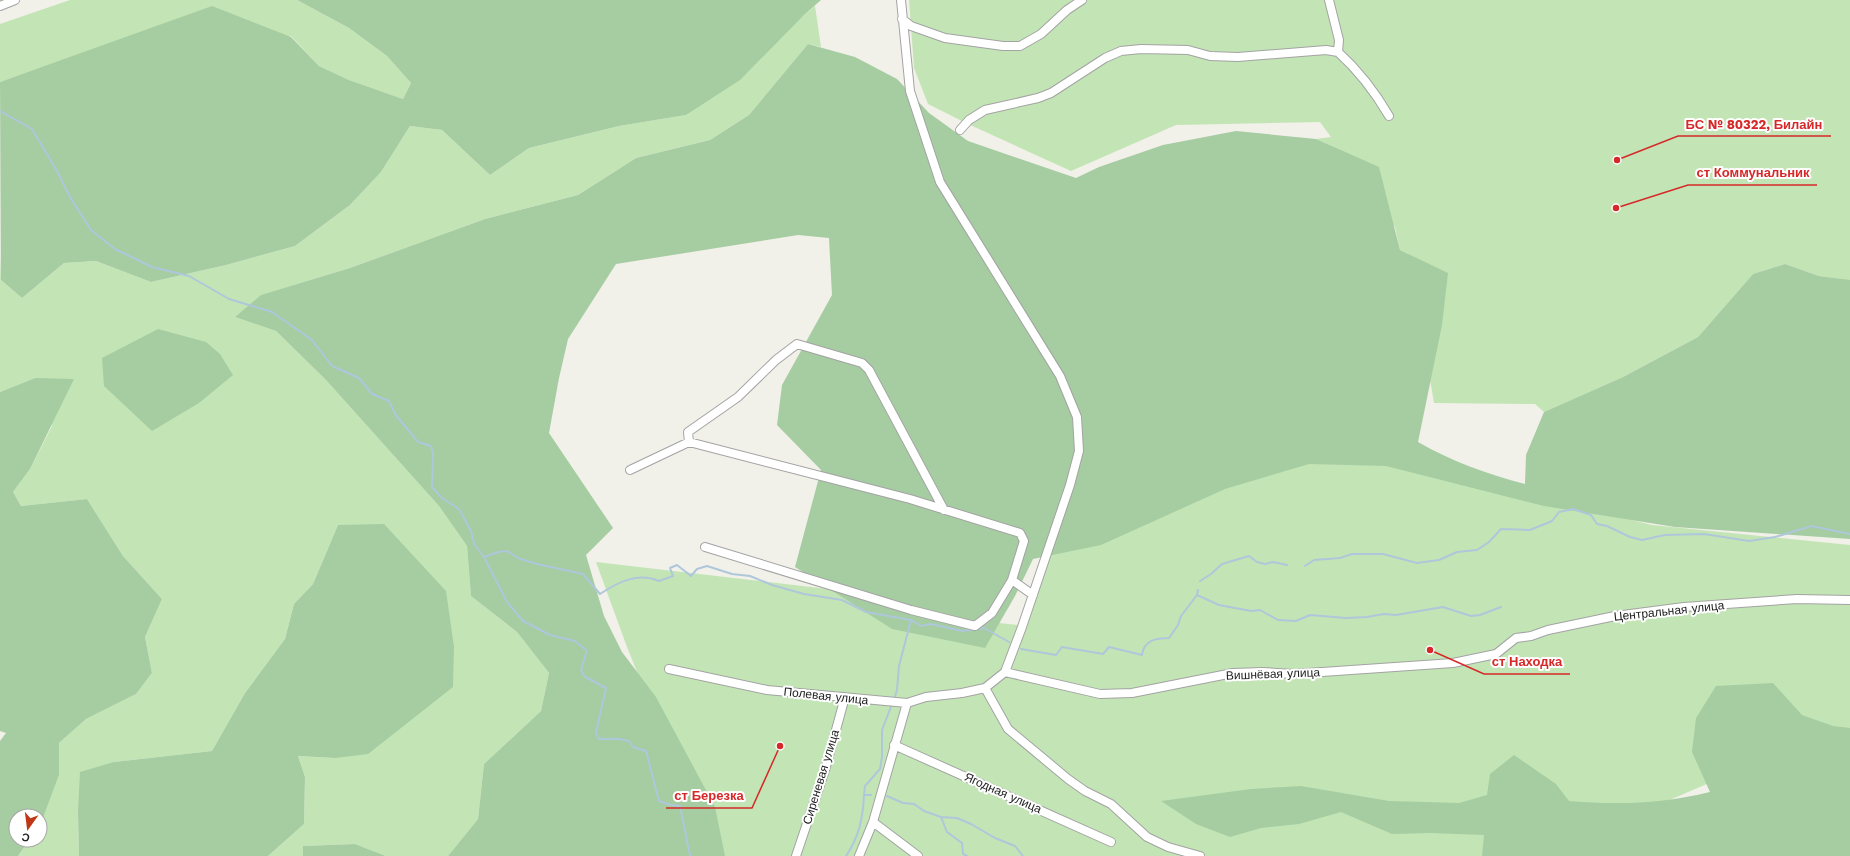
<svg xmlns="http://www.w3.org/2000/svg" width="1850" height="856" viewBox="0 0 1850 856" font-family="'Work Sans',sans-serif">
  <rect width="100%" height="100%" fill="#f1f0e9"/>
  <path fill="#c3e5b5" d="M70 0H297L349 28 387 56 411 83 403 99 349 80 319 66 291 36 106 45 0 82V24Z
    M909 0H1850V282L1841 279 1819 276 1785 264 1753 274 1698 337 1623 377 1544 412 1535 404 1434 403 1409 254 1400 250 1395 227 1340 150 1316 139 1331 137 1320 122 1176 125 1071 171 968 124 928 104 914 68Z
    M815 6 821 47 808 44 749 115 710 140 636 158 578 195 485 219 350 268 262 295 235 317 276 331 326 380 439 506 467 546 471 596 517 632 549 673 541 711 484 764 478 819 448 856H386L355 844 304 846 303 856H268L304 824 305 777 298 756 335 758 338 525 313 584 294 604 285 639 245 693 212 751 114 762 78 812 79 856H18L29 840H40V822L59 775V743L86 719 136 694 152 673 145 637 162 599 123 556 87 499 21 506 13 492 30 469 52 426 35 378 0 392V255L1 280 22 298 64 263 96 261 151 282 226 265 295 246 350 205 381 172 410 126 442 130 490 175 529 148 619 126 686 115Z
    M1324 444 1652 525 1850 545V746L1753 764 1614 824 1496 856H711L627 647 596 562 862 593 970 620 1019 625 1076 453Z"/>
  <path fill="#a6cca2" d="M297 0H821L803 16 740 80 686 115 619 126 529 148 490 175 442 130 410 126 381 172 350 205 295 246 226 265 151 282 96 261 64 263 22 298 1 280 0 82 212 6 291 37 319 66 349 80 403 99 411 83 387 56 349 28Z
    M808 44 855 57 897 79 929 113 968 141 1076 178 1099 167 1163 145 1236 131 1316 139 1379 167 1400 250 1448 273 1442 325 1418 442C1453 462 1487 474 1525 484L1526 455 1544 412 1623 377 1698 337 1753 274 1785 264 1819 276 1850 280V539L1675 527 1544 506 1386 466 1309 464 1225 489 1101 545 1033 559 1015 596 985 648 892 629 795 567 821 470 777 425 782 385 832 295 829 238 798 235 616 264 568 339 559 378 549 433 613 528 586 555 604 616 622 652 656 697 715 807 725 856H448L478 819 484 764 541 711 549 673 517 632 471 596 467 546 439 506 326 380 276 331 235 317 261 295 350 268 485 219 578 195 636 158 710 140 749 115Z
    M158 329 206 342 220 354 233 375 199 403 152 431 104 386 102 358Z
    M35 378 74 379 30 469 13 492 21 506 87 499 123 556 162 599 145 637 152 673 136 694 86 719 59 743V775L42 820 40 822V816H16V840H29L18 856H0V741L6 733 0 731V392Z
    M384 524 446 591 454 647 453 687 368 754 335 758 298 756 305 777 304 824 268 856H79L78 812 80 772 114 762 212 751 245 693 285 639 294 604 313 584 338 525Z
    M1773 683 1802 715 1833 726 1850 728V856H1482L1484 835 1430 833 1392 834 1341 812 1299 824 1261 828 1230 837 1196 824 1161 801 1251 789 1301 786 1389 801 1459 803 1487 795 1490 774 1514 755 1556 784 1569 801C1618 805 1662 804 1710 792L1692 752 1696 718 1716 686Z
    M355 844 386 856H303V846Z"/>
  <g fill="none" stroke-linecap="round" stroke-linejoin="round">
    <path stroke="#aec7da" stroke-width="2" d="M0 111 32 129 57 171 70 197 91 230 115 249 152 267 189 276 229 299 272 312 312 340 332 366 359 378 372 394 389 401 395 414 418 442 431 446 433 454 432 487 442 498 459 509 471 531 474 544 484 557 507 602 523 621 550 635 575 641 587 651 581 670 584 676 606 688 596 733 599 739H619L629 741 633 747 646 751 659 801 671 805 680 806 690 856
      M484 557 498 552 507 551 518 558 537 564 583 574 600 594C618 582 638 572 659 581L673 576 670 568 677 565 691 576 697 569 707 566 732 574 750 576 772 585 804 594 842 600 866 612 911 620 921 626 931 624 962 631 984 628 1009 642
      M1305 566 1314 560 1340 558 1352 554H1383L1417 563 1439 560 1457 552 1477 550 1489 542 1501 529 1530 530 1552 521 1559 512 1573 509 1591 515 1597 524 1607 526 1630 537 1642 540 1665 535 1704 534 1749 541 1775 537 1812 526 1850 534
      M1200 581 1211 574 1222 564 1249 556 1257 562 1265 564 1273 562 1287 565
      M1197 595 1219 605 1251 611 1260 610 1278 620 1296 621 1310 615 1346 618 1367 617 1384 614 1396 615 1443 607 1471 616 1480 615 1501 607
      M1021 649 1056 655 1062 647 1103 654 1109 647 1142 655C1144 640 1156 638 1169 638L1178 625 1181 616 1197 595 1198 590
      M894 700 897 690 899 666 911 620
      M871 795H864L865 786 880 769 882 757V730L892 704
      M887 796 903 803 914 804 924 811 941 817 947 832 962 843 963 854 967 856
      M941 817 957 818 971 824 995 838 1015 846 1023 856
      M846 856C859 837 863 818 864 795"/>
    <g stroke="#a3a3a3" stroke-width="10">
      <path id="minor" d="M1329 0 1339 40 1338 52C1359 71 1375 92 1389 116
        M0 6 15 0
        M902 19 911 26 945 38 1003 46H1020L1041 34 1067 10 1082 0
        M960 130 969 120 985 110 1038 98 1051 93 1105 58 1121 51 1141 49 1188 50 1210 56 1238 57 1326 50 1338 52
        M689 442 688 432 738 397 776 360 797 344 862 363 869 370 944 510
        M630 470 689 442 910 499 1020 533 1024 541 1012 580 1033 595
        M705 547 911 610 975 626 992 613 1012 580
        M669 669 767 690 907 703 926 697 962 693 985 688 1005 672 1022 627 1070 485 1079 451 1077 417 1060 376 940 182 910 91 901 0
        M1005 672 1100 694 1132 693 1233 673 1263 672 1293 674 1453 663 1496 654 1516 638 1531 636 1548 630 1615 616 1684 607 1797 599 1850 600
        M985 688 1008 729 1068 779 1085 791 1111 804 1147 837 1168 847 1200 856
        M894 745 1111 842
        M873 822 918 856
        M796 856 825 770 845 697
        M859 856 873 822 907 703"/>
    </g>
    <use href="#minor" stroke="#fff" stroke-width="8"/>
  </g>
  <g text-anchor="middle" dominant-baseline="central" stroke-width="4" stroke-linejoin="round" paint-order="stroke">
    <g font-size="12" fill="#222" stroke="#fff">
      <text transform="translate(1669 611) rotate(-6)">Центральная улица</text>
      <text transform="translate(1273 674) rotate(-2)">Вишнёвая улица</text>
      <text transform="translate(826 696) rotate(6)">Полевая улица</text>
      <text transform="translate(821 777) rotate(-73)">Сиреневая улица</text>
      <text transform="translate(1003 793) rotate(24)">Ягодная улица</text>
    </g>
  </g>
  <path fill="none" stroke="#d62828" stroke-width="1.5" d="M1617 160L1678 136H1831M1616 208L1688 185H1817M1430 650L1484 674H1570M780 746L752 808H666"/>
  <g fill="#d62828" stroke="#fff" stroke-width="1.5">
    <circle cx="1617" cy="160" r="4"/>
    <circle cx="1616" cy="208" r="4"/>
    <circle cx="1430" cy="650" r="4"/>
    <circle cx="780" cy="746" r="4"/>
  </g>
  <g font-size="13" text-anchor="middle" font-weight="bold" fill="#d62828" stroke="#fff" stroke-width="4" stroke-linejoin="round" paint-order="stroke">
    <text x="1754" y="129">БС № 80322, Билайн</text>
    <text x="1753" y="177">ст Коммунальник</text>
    <text x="1527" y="666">ст Находка</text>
    <text x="709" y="800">ст Березка</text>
  </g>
  <g transform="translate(28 828) rotate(194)"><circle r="19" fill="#ffffff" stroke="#a7a7a7"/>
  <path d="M0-3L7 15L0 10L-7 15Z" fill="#bf3714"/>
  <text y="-6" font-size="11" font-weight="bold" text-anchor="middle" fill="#222222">С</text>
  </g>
</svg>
